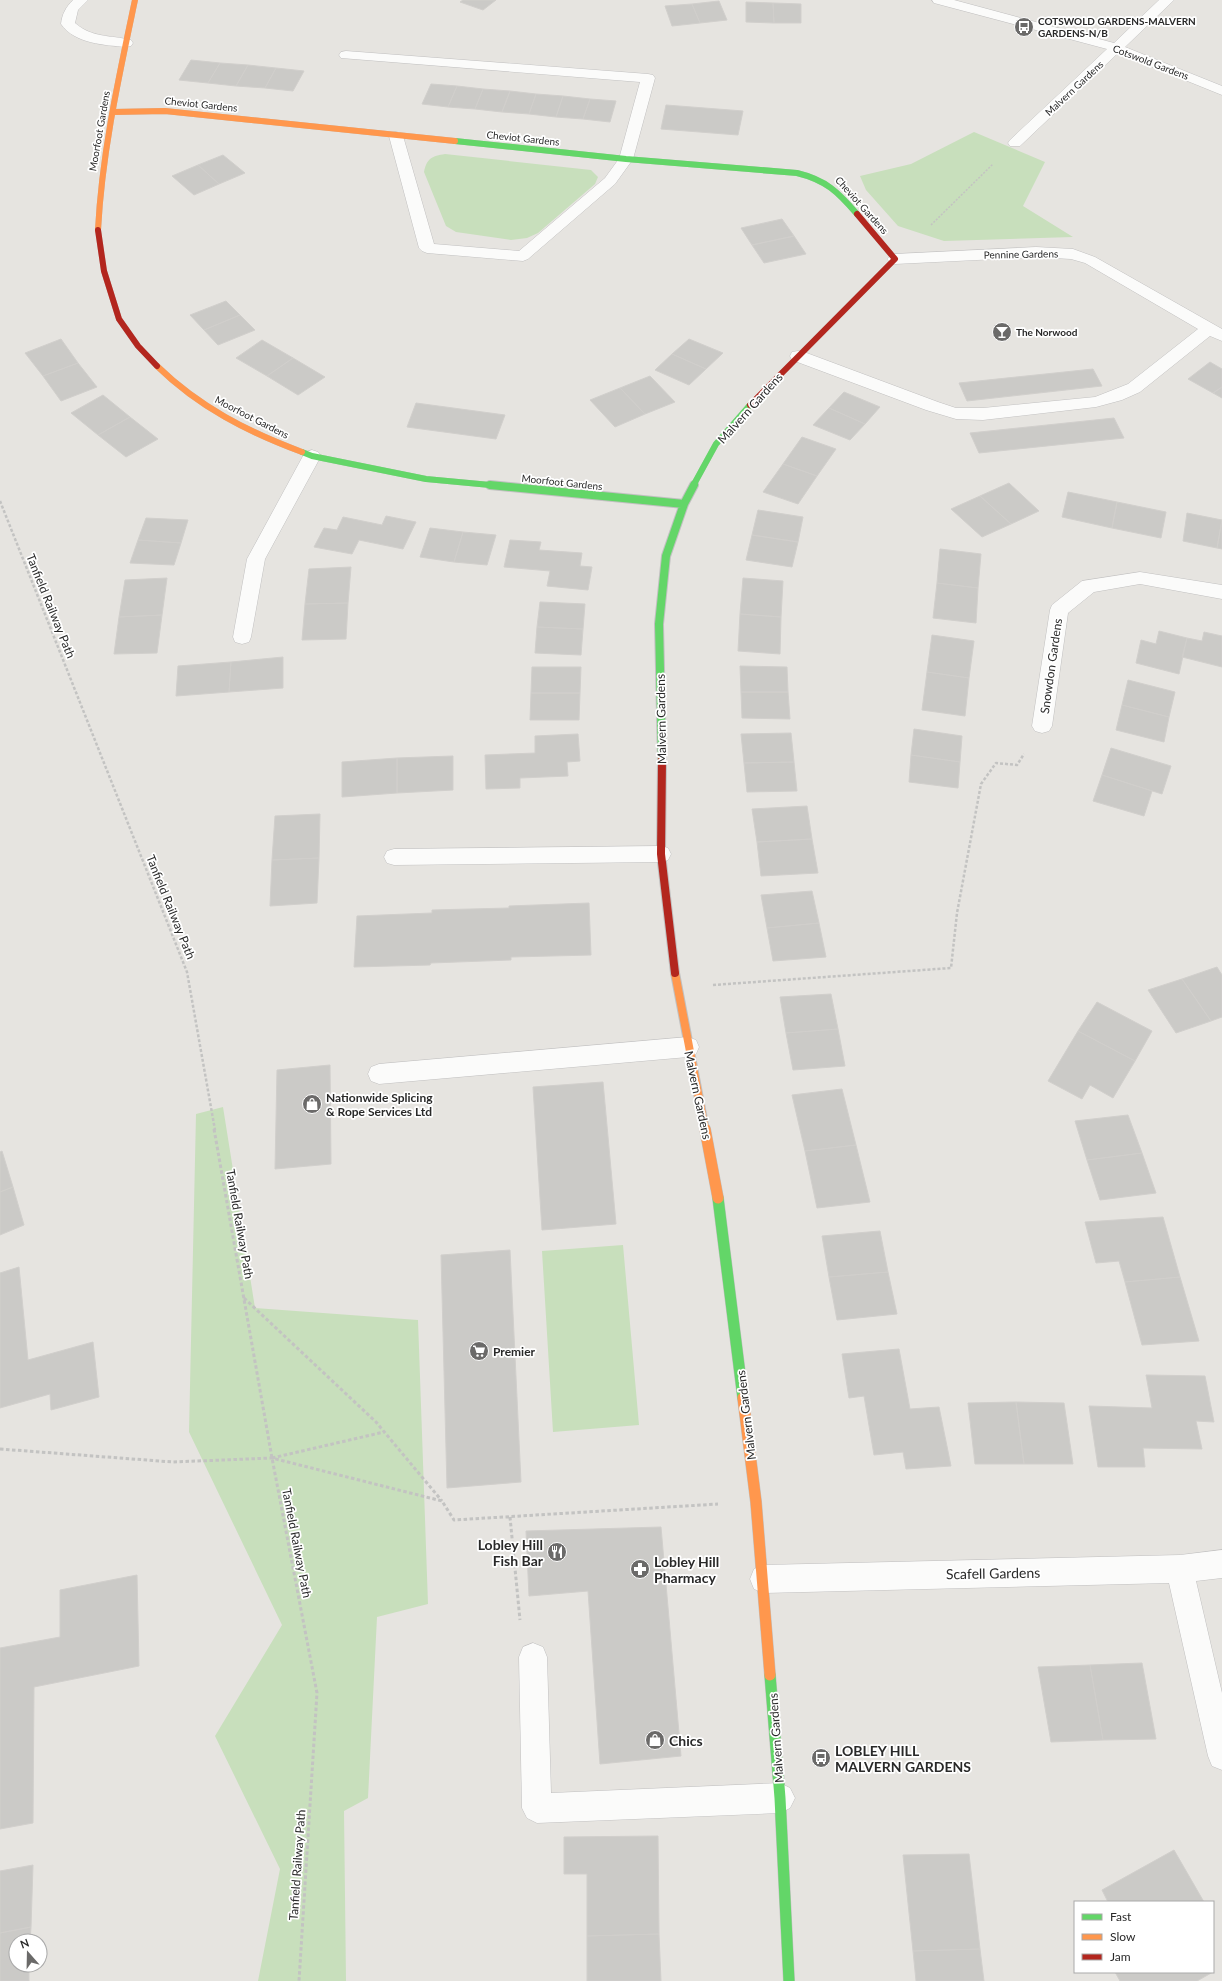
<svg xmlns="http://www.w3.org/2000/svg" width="1222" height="1981" viewBox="0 0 1222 1981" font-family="Lato,sans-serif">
  <rect width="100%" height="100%" fill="#e6e4e0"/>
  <path fill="#c8dfbc" d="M974 132 1045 162 1023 206 1073 237 944 241 898 226 866 190 860 176 911 164Z
    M445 154 591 170 598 177 595 184 538 233 527 238 511 240 456 232 446 226 424 172C427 158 432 156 445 154Z
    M223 1107 255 1308 418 1320 428 1604 377 1617 368 1798 344 1811 346 1981H258L280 1869 215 1736 282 1625 189 1432 196 1114Z
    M623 1245 639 1425 553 1432 542 1251Z"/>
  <path fill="#cbcac7" stroke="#d1cfcc" d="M463 0H496L483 10 460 2Z
    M719 1 727 20 700 23 692 4Z
    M746 2 773 3 774 23 746 22Z
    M773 3 801 4V23H774Z
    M692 4 700 23 672 26 665 6Z
    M191 60 220 63 208 83 179 80Z
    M220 63 248 65 236 86 208 83Z
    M248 65 276 68 265 88 236 86Z
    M276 68 304 71 293 91 265 88Z
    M431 84 457 86 448 107 422 104Z
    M457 86 483 89 475 109 448 107Z
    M483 89 510 91 502 112 475 109Z
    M510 91 536 94 529 114 502 112Z
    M536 94 563 96 556 117 529 114Z
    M563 96 590 99 583 119 556 117Z
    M590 99 616 101 610 122 583 119Z
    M666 105 743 111 738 135 661 129Z
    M223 155 245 173 219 184 198 165Z
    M198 165 219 184 194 195 172 176Z
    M782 219 794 236 752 245 741 228Z
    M794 236 806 254 764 263 752 245Z
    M226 301 240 315 204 330 190 315Z
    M240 315 255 330 218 345 204 330Z
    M61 339 78 363 43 376 25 353Z
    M689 339 723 353 706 369 672 354Z
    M262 340 293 358 267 376 236 358Z
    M672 354 706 369 689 385 655 370Z
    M293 358 325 377 298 395 267 376Z
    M1210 362 1222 369V387L1213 393 1188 379Z
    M78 363 97 387 61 401 43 376Z
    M1093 369 1102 386 967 401 959 383Z
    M650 376 675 402 645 414 620 388Z
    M1222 387V398L1213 393Z
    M620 388 645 414 615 427 590 400Z
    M844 392 880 407 865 424 829 408Z
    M103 395 130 417 98 435 71 413Z
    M416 403 505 415 496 439 407 427Z
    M829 408 865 424 850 440 813 425Z
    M130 417 158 439 126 457 98 435Z
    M1114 418 1124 438 979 453 970 433Z
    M802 437 836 449 817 476 783 464Z
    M783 464 817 476 798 504 763 492Z
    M1009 483 1039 511 1011 524 980 496Z
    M1068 492 1117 502 1112 528 1062 517Z
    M980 496 1011 524 982 537 951 509Z
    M1117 502 1166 512 1161 538 1112 528Z
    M758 510 803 517 798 542 752 535Z
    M1187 513 1222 520 1217 548 1183 541Z
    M386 516 416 522 403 549 359 540 352 554 314 547 324 528 337 530 343 517 382 525Z
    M146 518 188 520 181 543 138 540Z
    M1222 520V549L1217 548Z
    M430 528 463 532 454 562 420 557Z
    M463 532 496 535 487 565 454 562Z
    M752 535 798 542 792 567 746 560Z
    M138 540 181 543 174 565 130 563Z
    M510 540 541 542 539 550 582 553 580 566 592 567 588 590 547 586 550 571 504 567Z
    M940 549 981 554 978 588 937 583Z
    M351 567 348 603 305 604 309 569Z
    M167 578 162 615 119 617 125 580Z
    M743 578 783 581 781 617 740 614Z
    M937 583 978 588 976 623 933 618Z
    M540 602 585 604 583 629 537 627Z
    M348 603 346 639 302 640 305 604Z
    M740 614 781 617 780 654 738 651Z
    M162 615 157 653 114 654 119 617Z
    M537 627 583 629 581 655 535 653Z
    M1159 631 1187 638 1179 674 1136 663 1141 640 1156 644Z
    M1204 632 1222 636V667L1182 657 1187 638 1202 641Z
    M932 635 974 641 969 678 927 672Z
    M283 657V688L229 692 231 662Z
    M231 662 229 692 176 696 178 666Z
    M740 666 787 667 788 692H741Z
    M532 667H581L580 693H531Z
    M927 672 969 678 965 716 922 710Z
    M1128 680 1175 692 1169 717 1122 705Z
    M741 692H788L790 719 742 718Z
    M531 693H580L579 720H530Z
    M1122 705 1169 717 1164 742 1116 730Z
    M914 729 962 736 960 762 911 755Z
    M791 733 794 762 744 763 741 734Z
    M578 734 580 761 567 762 568 776 520 778V788L486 789 485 755 535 753V736Z
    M1111 748 1171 766 1162 794 1102 775Z
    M911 755 960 762 958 788 909 782Z
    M453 756V790L397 793V758Z
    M397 758V793L342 797V762Z
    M794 762 797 791 747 792 744 763Z
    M1102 775 1152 791 1144 816 1093 801Z
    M807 806 812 839 757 842 752 809Z
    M320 814 319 858 272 860 275 816Z
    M812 839 818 873 761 876 757 842Z
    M319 858 317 903 270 906 272 860Z
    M812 891 819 923 767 928 761 895Z
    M589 903 591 955 511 957V960L431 963 430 965 354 967 357 916 432 913V910L509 908V906Z
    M819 923 826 957 773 961 767 928Z
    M1217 967 1222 975V1017L1211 1021 1182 979Z
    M1182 979 1211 1021 1176 1033 1148 990Z
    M831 994 838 1029 786 1033 780 997Z
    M1097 1002 1152 1031 1135 1061 1078 1031Z
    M838 1029 845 1066 793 1070 786 1033Z
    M1078 1031 1135 1061 1113 1098 1090 1085 1082 1099 1048 1081Z
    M330 1065 331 1164 275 1169 277 1070Z
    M603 1082 616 1224 542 1230 533 1087Z
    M842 1089 856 1145 805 1151 792 1095Z
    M1128 1115 1142 1153 1087 1160 1075 1121Z
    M856 1145 870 1202 817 1208 805 1151Z
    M2 1151 13 1187 0 1192V1152Z
    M1142 1153 1156 1193 1100 1200 1087 1160Z
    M13 1187 24 1225 0 1235V1192Z
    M1163 1217 1180 1277 1125 1282 1119 1261 1096 1263 1085 1222Z
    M880 1231 888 1272 829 1277 822 1236Z
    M510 1250 521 1482 447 1488 441 1255Z
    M19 1267 28 1360 93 1342 99 1397 51 1410 50 1394 0 1408V1273Z
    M888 1272 897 1314 837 1320 829 1277Z
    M1180 1277 1199 1341 1142 1345 1125 1282Z
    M899 1349 910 1409 939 1407 951 1466 906 1469 903 1452 874 1455 864 1396 849 1398 842 1354Z
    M1146 1375 1205 1376 1214 1422 1196 1421 1202 1449 1143 1448 1145 1467H1098L1089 1406 1152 1408Z
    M1016 1402 1064 1403 1073 1464H1024Z
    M1016 1402 1024 1464H975L968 1403Z
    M661 1527 681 1756 600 1764 588 1591 529 1596 526 1531Z
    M137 1575 139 1666 34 1687 33 1823 0 1829V1648L60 1637V1590Z
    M1142 1663 1156 1739 1103 1740 1090 1665Z
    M1090 1665 1103 1740 1051 1742 1038 1667Z
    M658 1836 659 1934 587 1936V1874H564V1837Z
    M1174 1850 1204 1902H1108L1102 1890Z
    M969 1854 980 1949 913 1951 903 1855Z
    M33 1865 31 1927 0 1933V1871Z
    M31 1927 30 1941H16V1965H29V1981H0V1933Z
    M659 1934 661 1981H587V1936Z
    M980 1949 984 1981H916L913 1951Z
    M1115 1972H1213L1197 1981H1120Z"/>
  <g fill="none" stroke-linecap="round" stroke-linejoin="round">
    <g stroke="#c1c0c0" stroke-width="1">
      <path id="lane" d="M346 51 648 74 653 75 655 78 633 159 631 162H621L619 159 640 82 341 58 339 55 341 52Z
        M688 1037 696 1040 699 1047 696 1054 688 1057 379 1084 371 1081 368 1074 371 1067 379 1064Z
        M533 1643 543 1647 547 1657 551 1793 780 1783 790 1788 795 1798 790 1808 780 1813 537 1823 527 1818 522 1808 519 1657 523 1647Z"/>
    </g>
    <g stroke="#c1c0c0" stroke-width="1">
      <path id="street" d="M73 0H88L78 10 75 23C92 38 110 35 131 40L133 43 131 46 126 47C105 45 75 44 61 24 62 14 66 7 73 0Z
        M932 0H954L1114 43 1159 0H1174L1125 47 1222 86V95L1118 53 1020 146H1010L1008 143 1010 140 1107 49 934 3Z
        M396 132 401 133 403 136 434 244 519 251 605 178 621 156H631L633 159 615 184 528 259 523 261 427 253 422 251 419 248 389 136 391 133Z
        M1036 247 1073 249 1095 257 1222 329V341L1210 336 1140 392 1122 400 1096 407 983 420 956 419 926 410 792 360 790 356 792 352 798 351 804 352 938 402 956 408H983L1095 397 1128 384 1198 329 1085 263 1071 259 1036 257 895 264 890 262 887 259 890 256 895 254Z
        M312 450 318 452 321 456 265 559 251 637 249 642 242 644 235 642 233 637 247 559 303 456 306 452Z
        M1140 572 1222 585V599L1140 584 1094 592 1068 613 1052 726 1049 731 1042 733 1035 731 1032 726 1050 610 1052 605 1082 581Z
        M661 846 668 848 671 854 668 860 661 862 394 865 387 863 384 857 387 851 394 849Z
        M1222 1550V1578L1196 1581 1222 1693V1770L1212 1766 1208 1756 1169 1583 764 1593 754 1589 750 1579 754 1569 764 1565 1180 1555Z"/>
    </g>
    <g stroke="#c1c0c0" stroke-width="6">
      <path id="fast-far2" d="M455 141 626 159 797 173C826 180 838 192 857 214
        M302 452 312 456 426 479 501 486
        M693 486 716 444 750 405"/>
    </g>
    <g stroke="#c1c0c0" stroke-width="10">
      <path id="fast-far1" d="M490 485 684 504
        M662 760 659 624 666 556 684 504 694 485"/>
    </g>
    <g stroke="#c1c0c0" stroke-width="12">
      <path id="fast" d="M718 1198 743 1398
        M770 1675 780 1798 789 1981"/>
    </g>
    <g stroke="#c1c0c0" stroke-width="6">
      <path id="slow-far2" d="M113 112 165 111 455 141
        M98 230C102 152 119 76 135 0
        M157 366C199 407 248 432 302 452"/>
    </g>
    <g stroke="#c1c0c0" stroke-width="10">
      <path id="slow-far1" d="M675 973 705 1130"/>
    </g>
    <g stroke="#c1c0c0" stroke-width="12">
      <path id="slow" d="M705 1129 718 1198
        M743 1398 756 1502 770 1675"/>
    </g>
    <g stroke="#c1c0c0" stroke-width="6">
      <path id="jam-far1" d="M98 230 104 271 119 319 138 346 157 366
        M750 405 895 259 857 214"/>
    </g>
    <g stroke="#c1c0c0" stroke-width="10">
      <path id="jam" d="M662 760 661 854 675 973"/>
    </g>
    <path stroke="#c3c3c2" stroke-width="1.5" stroke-dasharray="2 1.5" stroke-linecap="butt" d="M931 225 993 164"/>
    <path stroke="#c3c3c2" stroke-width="2.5" stroke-dasharray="3 2" stroke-linecap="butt" d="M0 501 187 972 215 1130
      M713 985 951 968 957 913 981 784 996 763 1017 765 1024 754"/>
    <path stroke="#c3c3c2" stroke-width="3" stroke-dasharray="3.5 2.5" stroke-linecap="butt" d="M214 1129 272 1458 317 1693 299 1981
      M244 1298 376 1422 442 1501
      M0 1449 173 1462 272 1458 442 1501 454 1520 718 1504
      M272 1458 384 1432
      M510 1517 520 1620"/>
    <use href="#lane" fill="#fbfbfa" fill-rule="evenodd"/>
    <use href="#street" fill="#fbfbfa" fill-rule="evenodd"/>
    <use href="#fast-far2" stroke="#63d668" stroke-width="6"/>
    <use href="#fast-far1" stroke="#63d668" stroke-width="8"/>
    <use href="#fast" stroke="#63d668" stroke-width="11"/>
    <use href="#slow-far2" stroke="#ff974d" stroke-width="6"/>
    <use href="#slow-far1" stroke="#ff974d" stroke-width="8"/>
    <use href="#slow" stroke="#ff974d" stroke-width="11"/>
    <use href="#jam-far1" stroke="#b3261e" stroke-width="6"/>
    <use href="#jam" stroke="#b3261e" stroke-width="8"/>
  </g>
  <defs>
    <g id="bus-disc" transform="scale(1)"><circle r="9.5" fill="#6b6a69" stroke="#fff"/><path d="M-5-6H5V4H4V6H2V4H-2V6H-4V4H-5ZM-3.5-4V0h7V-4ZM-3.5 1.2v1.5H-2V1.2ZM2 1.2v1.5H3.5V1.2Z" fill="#fff"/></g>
    <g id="bar-disc" transform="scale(1)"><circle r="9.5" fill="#6b6a69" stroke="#fff"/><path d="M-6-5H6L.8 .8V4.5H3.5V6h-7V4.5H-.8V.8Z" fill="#fff"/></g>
    <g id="shop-disc" transform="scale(1)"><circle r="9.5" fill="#6b6a69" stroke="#fff"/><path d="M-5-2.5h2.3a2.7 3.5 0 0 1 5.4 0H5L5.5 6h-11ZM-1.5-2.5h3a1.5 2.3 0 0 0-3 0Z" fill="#fff"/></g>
    <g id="supermarket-disc" transform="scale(1)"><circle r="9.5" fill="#6b6a69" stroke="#fff"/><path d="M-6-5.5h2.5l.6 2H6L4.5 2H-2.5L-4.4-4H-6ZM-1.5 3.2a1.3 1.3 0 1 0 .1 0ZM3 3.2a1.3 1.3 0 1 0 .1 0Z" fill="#fff"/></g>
    <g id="restaurant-disc" transform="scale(1)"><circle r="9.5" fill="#6b6a69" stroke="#fff"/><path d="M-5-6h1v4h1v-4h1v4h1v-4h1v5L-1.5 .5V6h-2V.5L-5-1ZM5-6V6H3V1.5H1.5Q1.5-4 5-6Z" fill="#fff"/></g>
    <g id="pharmacy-disc" transform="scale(1)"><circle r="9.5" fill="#6b6a69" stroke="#fff"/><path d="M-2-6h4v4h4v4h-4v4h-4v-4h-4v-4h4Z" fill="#fff"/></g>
  </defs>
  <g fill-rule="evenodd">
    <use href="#bus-disc" x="1024" y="27"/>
    <use href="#bar-disc" x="1002" y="332"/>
    <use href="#shop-disc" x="312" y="1104"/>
    <use href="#supermarket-disc" x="479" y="1351"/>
    <use href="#restaurant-disc" x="557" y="1552"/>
    <use href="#pharmacy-disc" x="640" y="1569"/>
    <use href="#shop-disc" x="655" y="1740"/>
    <use href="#bus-disc" x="821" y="1758"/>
  </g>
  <g text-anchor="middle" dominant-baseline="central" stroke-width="3.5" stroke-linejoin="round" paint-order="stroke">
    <g font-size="10" font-weight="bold" fill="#292929" stroke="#fff" text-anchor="start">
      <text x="1038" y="21">COTSWOLD GARDENS-MALVERN<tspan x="1038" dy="12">GARDENS-N/B</tspan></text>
      <text x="1016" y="332">The Norwood</text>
    </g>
    <g font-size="10" fill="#292929" stroke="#fff">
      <text transform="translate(1151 62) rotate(21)">Cotswold Gardens</text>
      <text transform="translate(1074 88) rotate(-43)">Malvern Gardens</text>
      <text transform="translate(201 104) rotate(6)">Cheviot Gardens</text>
      <text transform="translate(99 131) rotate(-80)">Moorfoot Gardens</text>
      <text transform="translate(523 138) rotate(6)">Cheviot Gardens</text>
      <text transform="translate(862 205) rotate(48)">Cheviot Gardens</text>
      <text transform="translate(1021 254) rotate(-1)">Pennine Gardens</text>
      <text transform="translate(252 417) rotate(27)">Moorfoot Gardens</text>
      <text transform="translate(562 482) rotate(6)">Moorfoot Gardens</text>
    </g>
    <g font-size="12" fill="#292929" stroke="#fff">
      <text transform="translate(750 408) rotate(-48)">Malvern Gardens</text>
      <text transform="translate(51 606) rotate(68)">Tanfield Railway Path</text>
      <text transform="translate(1051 666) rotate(-82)">Snowdon Gardens</text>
      <text transform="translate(661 719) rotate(-91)">Malvern Gardens</text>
      <text transform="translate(171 907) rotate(68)">Tanfield Railway Path</text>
      <text transform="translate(698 1095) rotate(78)">Malvern Gardens</text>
      <text transform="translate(240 1224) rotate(80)">Tanfield Railway Path</text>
      <text transform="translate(746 1415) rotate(-97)">Malvern Gardens</text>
      <text transform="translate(297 1543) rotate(79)">Tanfield Railway Path</text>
      <text transform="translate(776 1738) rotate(-94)">Malvern Gardens</text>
      <text transform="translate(297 1865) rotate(-86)">Tanfield Railway Path</text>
    </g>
    <g font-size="12" font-weight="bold" fill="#292929" stroke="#fff" text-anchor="start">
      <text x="326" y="1097">Nationwide Splicing<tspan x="326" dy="14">&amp; Rope Services Ltd</tspan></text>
      <text x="493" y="1351">Premier</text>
    </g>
    <g font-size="14" font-weight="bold" fill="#292929" stroke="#fff" text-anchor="start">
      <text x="543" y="1544" text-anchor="end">Lobley Hill<tspan x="543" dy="16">Fish Bar</tspan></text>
      <text x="654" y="1561">Lobley Hill<tspan x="654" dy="16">Pharmacy</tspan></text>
      <text x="669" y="1740">Chics</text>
      <text x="835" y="1750">LOBLEY HILL<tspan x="835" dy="16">MALVERN GARDENS</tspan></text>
    </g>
    <g font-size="14" fill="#292929" stroke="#fff">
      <text transform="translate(993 1573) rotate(-1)">Scafell Gardens</text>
    </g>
  </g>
  <rect x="1074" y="1901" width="140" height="72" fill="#ffffff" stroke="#a9a9a9"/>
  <rect x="1082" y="1914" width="20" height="6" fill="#63d668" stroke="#a9a9a9"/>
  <text x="1110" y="1921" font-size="12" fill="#292929">Fast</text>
  <rect x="1082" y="1934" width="20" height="6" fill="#ff974d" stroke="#a9a9a9"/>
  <text x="1110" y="1941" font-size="12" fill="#292929">Slow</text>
  <rect x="1082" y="1954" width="20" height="6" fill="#b3261e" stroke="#a9a9a9"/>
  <text x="1110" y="1961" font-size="12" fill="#292929">Jam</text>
  <g transform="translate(28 1953) rotate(340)"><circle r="19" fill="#ffffff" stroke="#a9a9a9"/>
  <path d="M0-3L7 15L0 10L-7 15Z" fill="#6b6a69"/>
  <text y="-6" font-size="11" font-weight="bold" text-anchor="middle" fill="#292929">N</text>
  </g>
</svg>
